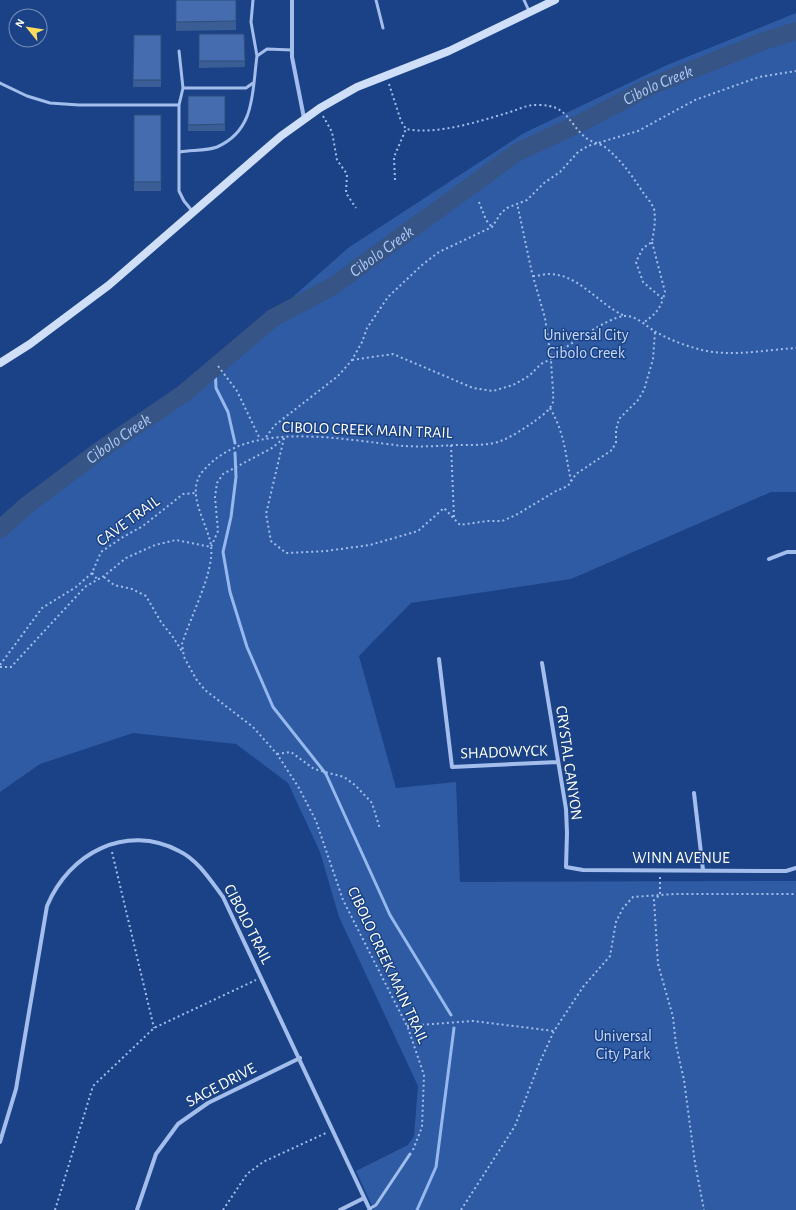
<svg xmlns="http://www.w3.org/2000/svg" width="796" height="1210" viewBox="0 0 796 1210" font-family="'Alegreya Sans',sans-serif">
  <rect width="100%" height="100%" fill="#1b4286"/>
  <path fill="#2e5ba4" d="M796 13V492H771L571 579 411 603 359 656 396 788 456 782 460 882 796 881V1210H374L356 1171 408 1145 414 1136 418 1086 339 917 320 852 288 783 236 744 133 733 40 764 0 792V539L104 439 215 366 348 248 524 133 667 65Z"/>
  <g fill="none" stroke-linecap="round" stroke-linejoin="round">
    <path stroke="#96b8ee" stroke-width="3" d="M215 366 216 388 228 412 235 443
      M235 453 236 477 231 517 223 552 230 592 247 647 273 707 326 774 390 915 451 1015
      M417 1210 436 1167 454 1028"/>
    <path stroke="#375486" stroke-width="18" id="s1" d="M0 529 26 506 99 451 183 394 273 318 333 286 516 153 584 121 651 86 764 41 796 31"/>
    <path stroke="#a3beec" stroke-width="2" stroke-dasharray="2 3" stroke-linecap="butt" d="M389 84 401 121 406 129C437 135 477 122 507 113 518 110 527 104 539 105 568 105 568 123 586 138 591 142 599 143 605 147 621 160 631 174 642 191 646 197 652 203 654 209 656 220 654 231 652 242L643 248 636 262 643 282 663 299C659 311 653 316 643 323
      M323 116 332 132 337 160 347 174 346 193 356 208
      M395 180 394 157 406 129
      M479 202 486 220 492 227
      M652 242 665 292 663 299
      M533 276C538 276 544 274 549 274 579 274 599 305 625 316
      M352 360 393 354 473 388 493 391 513 385 529 376 541 364 551 359 545 318 532 273 517 203
      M218 366 237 391 260 439
      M550 408C565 434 565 453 571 481
      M266 437 275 425 338 376 352 360 362 342 367 328 388 297 422 265 439 252 492 227 501 213 507 208 527 200 544 183 560 172 578 152 588 146 638 131 695 100 759 77 796 71
      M284 438 266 514 271 541 286 553 326 551 370 545 418 531 444 508 460 525 487 521H502L516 515 556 491 568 486 576 474 612 450 616 442V430L619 419 638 400 644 390 653 359 655 332
      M451 445 454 517
      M92 573 98 580
      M104 577 114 585 132 589 146 596 161 622 173 637 183 653
      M0 665 42 608 76 587 92 573 101 552 123 537 143 526 183 494 196 493
      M0 667H11L85 587 104 576 126 558 155 545 176 540 211 547 218 531 215 497 217 483 223 474 272 448 283 439
      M277 754 291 752 314 769 344 777 355 785 372 803 380 829
      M112 852 154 1028
      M660 877V895L654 900 658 964 673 1017 676 1045 684 1080 695 1163 704 1210
      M407 1026 473 1021 554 1031
      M413 1150 422 1127 424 1075 408 1028 343 900 316 821 299 788 277 754 253 727 205 690 196 679 184 657 182 644C190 618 215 570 211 546 208 523 184 493 203 471 248 418 343 440 404 446 421 447 439 446 455 445 470 445 490 446 503 440 513 436 523 429 532 423 539 418 550 411 553 402 554 394 551 369 551 359L557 353C573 343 607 318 624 316 636 315 647 327 656 332 670 340 686 346 702 350 732 357 765 350 796 348
      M55 1210 93 1086 154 1028 256 980
      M223 1210 247 1174 263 1162 326 1133
      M461 1210 515 1126 539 1064 554 1031 583 987 610 956 616 922 623 908 633 897 674 894H796"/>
    <path stroke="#a3beec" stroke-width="3" d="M253 0 251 22 257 56
      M376 0 383 28
      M524 0 529 11
      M179 51 183 88 179 105V191L184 201 193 212
      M0 83 27 96 50 103 79 105H179
      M183 88H246L253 83
      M180 152C191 150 207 151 217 147 256 130 252 91 257 56L267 49 292 50
      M369 1209 376 1205 410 1154"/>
    <path stroke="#a3beec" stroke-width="4" d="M292 0V57L304 118
      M769 559 787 552H796
      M439 659 452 767 558 762
      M542 663 566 809 567 833 566 867 583 870 786 871 796 868
      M694 793 703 870
      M0 1142 16 1089 47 906C69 853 126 823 179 851 198 860 211 881 223 897L370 1210
      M137 1210 156 1154 178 1124 208 1103 300 1058
      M340 1210 364 1198"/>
    <path stroke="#cfdef9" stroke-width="8" d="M0 363 30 344 109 285 281 136 320 108 357 87 449 51 555 0"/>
  </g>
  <path fill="#3a5d96" d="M176 0H236V30L176 31Z
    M199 34H244L245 67 199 68Z
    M134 35H161V87H133Z
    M188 96H225V131H188Z
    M134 115H161V191H134Z"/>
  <path fill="#446caf" stroke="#304c7a" d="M176 0H236V21L176 22Z
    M199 34H244L245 61H199Z
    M134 35H161V80H133Z
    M188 96H225V124L188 125Z
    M134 115H161V182H134Z"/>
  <g text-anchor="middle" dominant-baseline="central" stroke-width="3" stroke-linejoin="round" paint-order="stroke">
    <g font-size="16" fill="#c8daf9" stroke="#1b4286">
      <text x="586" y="335">Universal City<tspan x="586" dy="18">Cibolo Creek</tspan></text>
      <text x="623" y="1036">Universal<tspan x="623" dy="18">City Park</tspan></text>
    </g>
    <g font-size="16" fill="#fff" stroke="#1b4286">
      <text transform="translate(367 430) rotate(2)">CIBOLO CREEK MAIN TRAIL</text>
      <text transform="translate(128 521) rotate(-36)">CAVE TRAIL</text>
      <text transform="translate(504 752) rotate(-2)">SHADOWYCK</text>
      <text transform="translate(569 763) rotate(82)">CRYSTAL CANYON</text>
      <text x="681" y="858">WINN AVENUE</text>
      <text transform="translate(248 924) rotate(63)">CIBOLO TRAIL</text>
      <text transform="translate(388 965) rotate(65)">CIBOLO CREEK MAIN TRAIL</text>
      <text transform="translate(221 1085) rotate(-28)">SAGE DRIVE</text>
    </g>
    <g font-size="17" font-style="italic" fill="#aec9f3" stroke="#1b4286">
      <text stroke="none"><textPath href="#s1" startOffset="797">Cibolo Creek</textPath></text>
      <text stroke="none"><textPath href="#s1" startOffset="473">Cibolo Creek</textPath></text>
      <text stroke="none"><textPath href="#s1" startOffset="149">Cibolo Creek</textPath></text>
    </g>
  </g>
  <g transform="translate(28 28) rotate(300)"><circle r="19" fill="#1b4286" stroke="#768eb6"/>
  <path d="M0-3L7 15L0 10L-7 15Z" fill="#fddb5f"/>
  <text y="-6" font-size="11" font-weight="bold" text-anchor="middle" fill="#ffffff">N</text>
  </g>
</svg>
